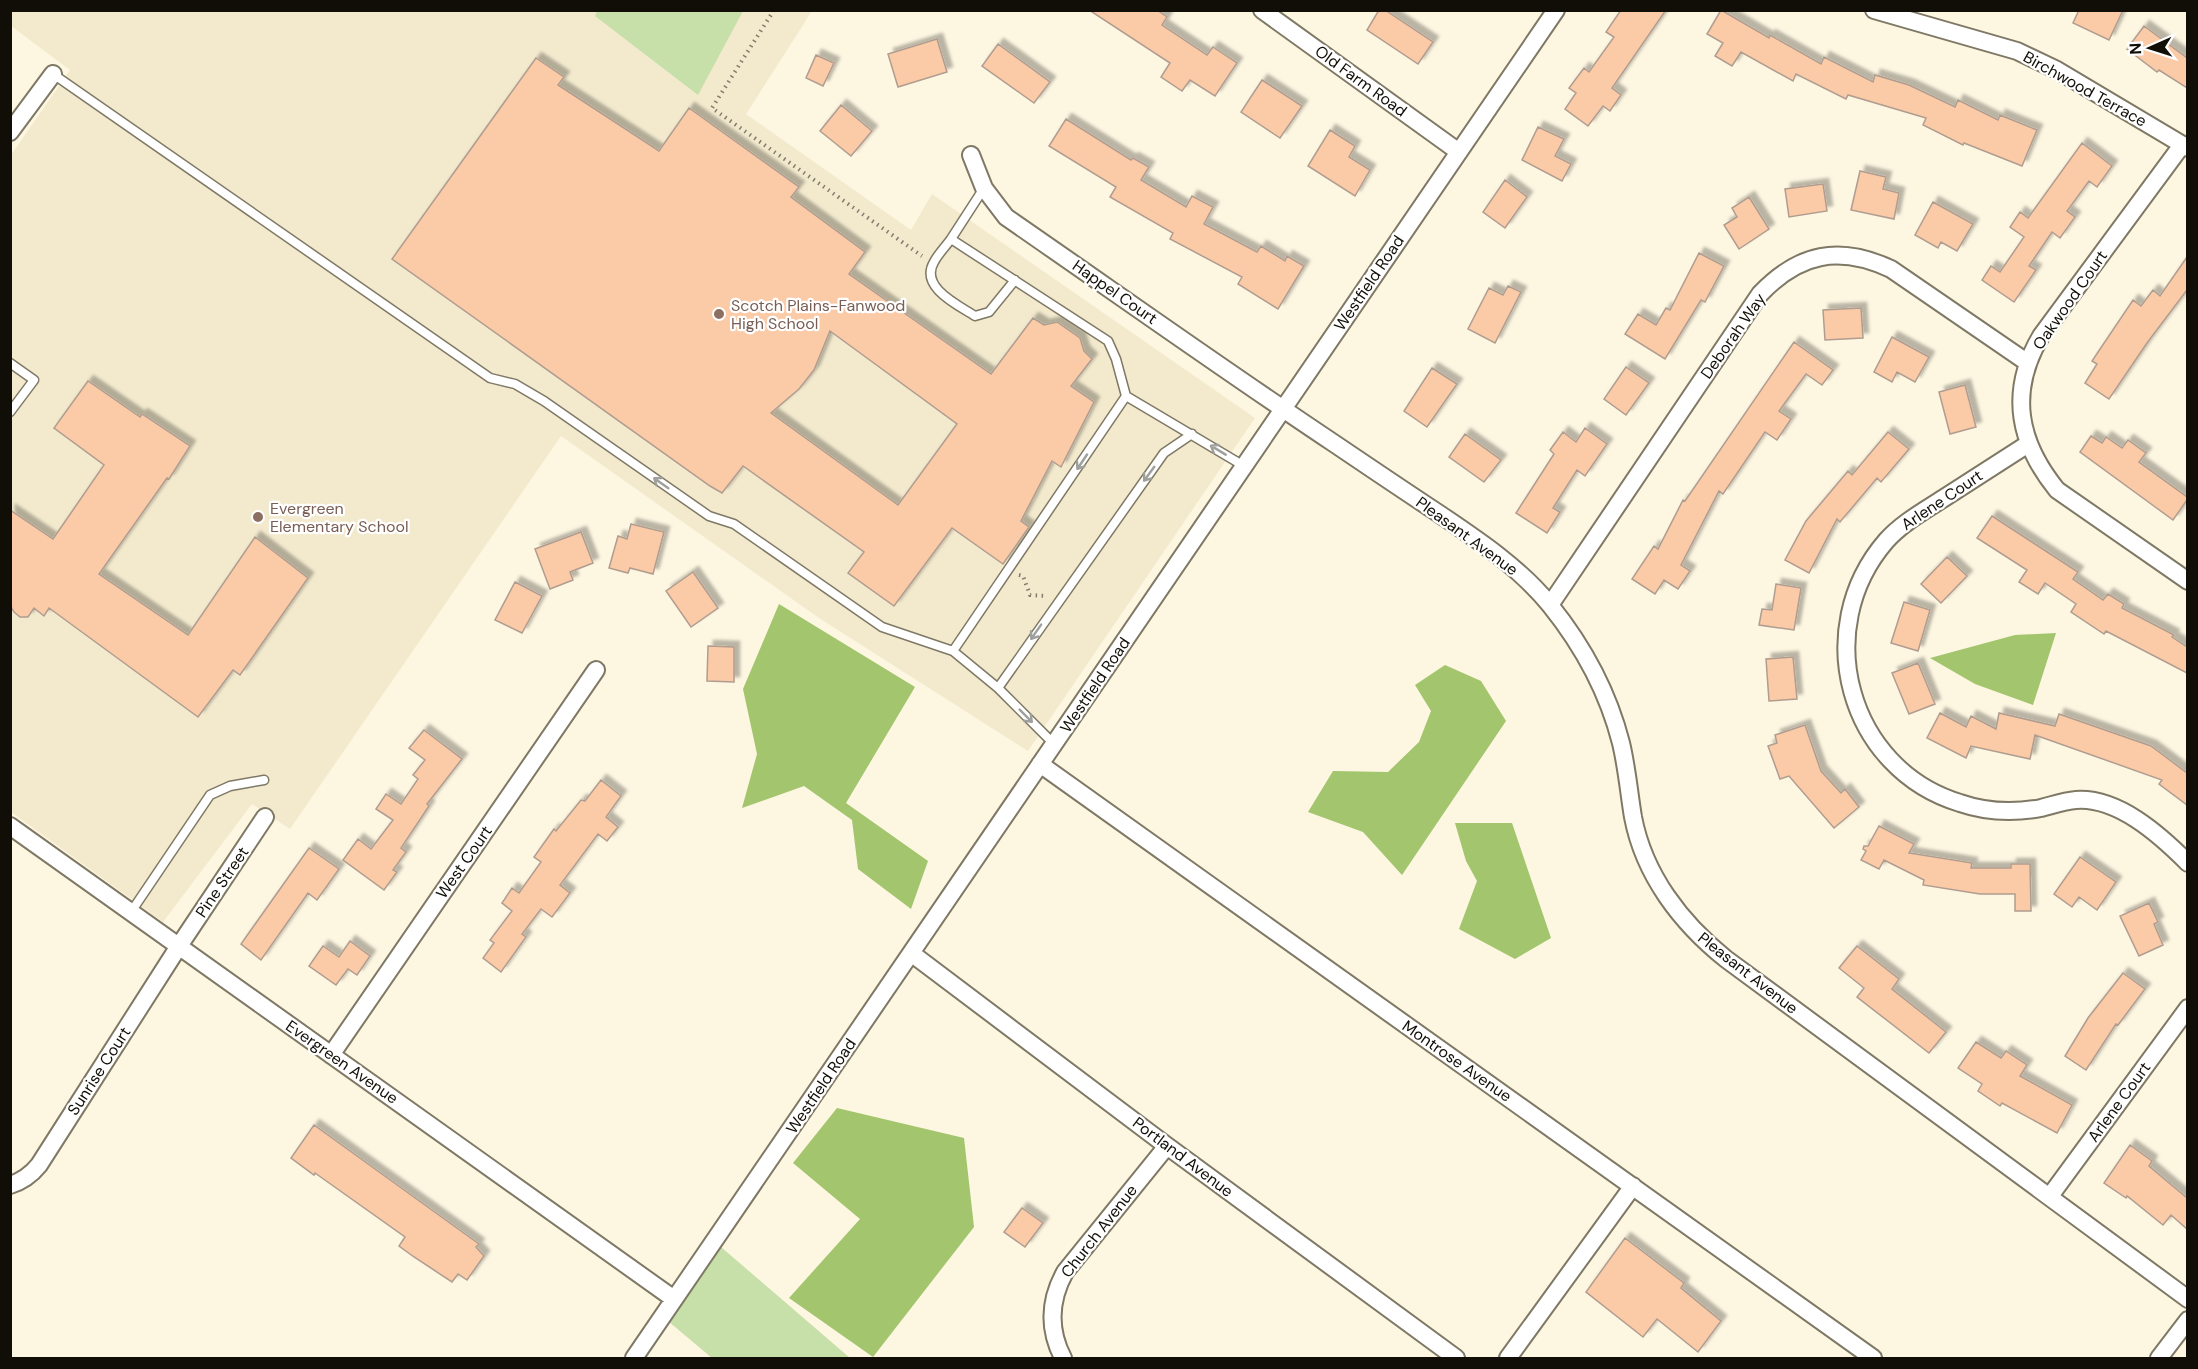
<svg xmlns="http://www.w3.org/2000/svg" width="2198" height="1369" viewBox="0 0 2198 1369" font-family="'DM Sans',sans-serif">
  <defs>
    <filter id="shadow"><feDropShadow dx="5.5" dy="-5.5" stdDeviation="1.5" flood-color="#0004"/></filter>
  </defs>
  <rect width="100%" height="100%" fill="#fdf6e1"/>
  <path fill="#f3eace" d="M11 11H812L746 114 911 230 932 194 1255 418 1028 751 819 618 561 436 290 829 252 804 163 922 11 812V155L70 70 11 26Z"/>
  <path fill="#c7dfa8" d="M597 11V10L743 11 698 95 595 16Z
    M714 1241 850 1358H712L662 1316Z"/>
  <path fill="#a2c56d" d="M779 604 915 687 846 803 928 861 911 909 858 869 852 820 804 786 742 808 757 754 743 689Z
    M2056 633 2033 705 1975 684 1930 658 2015 635Z
    M1445 665 1481 681 1506 721 1402 875 1363 832 1308 812 1333 771 1388 772 1419 742 1431 711 1415 685Z
    M1455 823H1512L1551 938 1515 959 1459 929 1477 881 1466 861Z
    M837 1108 964 1138 974 1227 873 1357 789 1298 860 1219 793 1163Z"/>
  <path fill="#fbcaa7" stroke="#b09d90" stroke-width="1.5" fill-rule="evenodd" filter="url(#shadow)" d="M1089 10H1157L1167 17 1162 25 1207 55 1213 47 1237 63 1215 96 1190 80 1182 91 1161 77 1170 63Z
    M1379 10H1385L1433 42 1418 64 1367 30Z
    M1621 10H1666L1612 88 1621 95 1610 111 1603 106 1588 126 1565 109 1576 93 1569 88 1584 68 1589 72 1614 37 1606 32Z
    M1721 10 1769 38 1770 35 1821 64 1824 57 1873 82 1875 75 1909 85 1955 107 1958 100 1998 120 2000 115 2037 130 2022 166 1964 143 1963 145 1923 125 1926 118 1848 95 1846 99 1796 74 1793 81 1741 52 1732 66 1715 56 1723 43 1707 34Z
    M2079 10H2123L2109 40 2073 23Z
    M2144 26 2187 58V88L2159 70 2157 72 2127 49Z
    M937 39 947 72 898 87 888 54Z
    M998 44 1050 82 1034 103 982 66Z
    M816 55 834 63 823 86 806 78Z
    M536 58 564 77 558 85 659 151 689 108 799 187 791 197 865 252 849 274 991 374 1033 318 1044 325 1057 322 1080 338 1084 351 1092 359 1071 386 1094 402 1061 467 1052 461 1021 521 1029 527 1003 564 952 528 894 606 848 573 864 552 743 466 722 493 710 486 392 259ZM830 331 957 424 898 505 771 413 799 389 814 370Z
    M1262 80 1302 106 1280 138 1241 112Z
    M841 105 872 131 851 156 820 131Z
    M1066 119 1131 160 1133 158 1149 167 1141 180 1186 207 1192 196 1213 207 1204 224 1257 252 1261 246 1285 261 1287 256 1304 266 1278 309 1238 284 1242 277 1170 239 1173 233 1110 197 1116 187 1049 146Z
    M1538 127 1564 139 1555 156 1571 164 1562 181 1522 160Z
    M1330 130 1355 146 1349 157 1370 170 1355 196 1308 166Z
    M2082 143 2112 166 2097 187 2089 181 2067 211 2075 217 2060 238 2052 232 2029 266 2036 270 2014 302 1982 280 1991 266 2000 272 2024 237 2010 227 2020 212 2028 218Z
    M1860 171 1886 177 1883 189 1899 193 1894 219 1851 210Z
    M1505 180 1527 197 1505 228 1483 212Z
    M1823 184 1827 211 1789 217 1785 189Z
    M1749 197 1769 229 1739 249 1724 225 1737 217 1732 208Z
    M1933 202 1973 224 1957 251 1941 242 1938 248 1915 235Z
    M1699 253 1724 266 1705 302 1701 300 1665 359 1625 334 1638 314 1656 325 1666 308 1670 310Z
    M2187 257V290L2147 343 2109 399 2085 383 2097 364 2092 361 2133 300 2141 306 2153 290 2160 296Z
    M1508 286 1521 292 1495 343 1468 329 1489 288 1503 295Z
    M1861 308 1863 338 1825 340 1823 310Z
    M1892 337 1929 357 1915 382 1897 372 1892 382 1874 372Z
    M1794 342 1833 370 1822 385 1806 374 1779 411 1791 419 1777 440 1765 432 1723 494 1719 491 1681 565 1690 571 1678 589 1664 580 1655 594 1632 579 1654 546 1658 549 1683 500 1685 501Z
    M1626 367 1649 383 1626 415 1604 399Z
    M1432 368 1457 384 1427 427 1404 411Z
    M88 381 140 417 142 414 190 446 169 479 167 478 99 574 188 635 255 537 308 578 240 675 233 670 198 717 49 608 44 616 34 608 28 617H20L14 612 10 605V510L53 539 104 465 54 428Z
    M1965 385 1976 427 1950 434 1939 392Z
    M1585 428 1607 444 1585 476 1577 470 1553 508 1560 512 1547 533 1516 513 1554 454 1550 450 1563 432 1576 442Z
    M1888 432 1909 449 1881 482 1877 478 1840 522 1837 519 1809 573 1785 560 1806 521 1848 471 1852 475Z
    M1465 434 1501 460 1484 482 1449 457Z
    M2091 436 2102 443 2106 437 2122 448 2128 440 2146 453 2139 462 2187 497V500L2173 520 2080 452Z
    M1992 516 2078 572 2073 579 2103 600 2108 594 2124 604 2122 608 2174 635 2172 637 2187 647V673L2106 631 2104 634 2071 612 2076 604 2045 583 2038 594 2019 582 2027 570 1977 538Z
    M631 524 664 532 653 574 630 568 628 573 609 568 618 536 627 539Z
    M581 532 593 563 570 572 573 580 550 589 535 549Z
    M1947 557 1967 576 1941 603 1921 584Z
    M693 572 718 608 691 627 666 591Z
    M515 582 542 596 522 633 495 620Z
    M1776 584 1801 588 1794 630 1759 625 1762 609 1772 610Z
    M1904 602 1930 610 1918 651 1891 643Z
    M708 646 734 647V682L707 681Z
    M1793 657 1797 699 1769 701 1766 659Z
    M1918 663 1935 704 1909 714 1892 673Z
    M1940 713 1966 727 1971 716 1996 729 1999 713 2055 726 2059 714 2151 746 2187 773V805L2159 784 2162 780 2035 735 2030 759 1971 746 1966 758 1927 738Z
    M1805 725 1821 771 1841 793 1845 789 1859 807 1834 828 1789 776 1780 779 1768 746 1777 743 1775 735Z
    M424 730 462 759 427 804 429 806 401 848 406 852 393 870 397 872 384 890 343 860 358 839 371 849 393 820 376 809 386 794 401 804 418 779 413 775 425 760 409 748Z
    M601 780 621 796 606 817 618 827 607 841 598 834 560 885 570 893 552 917 541 909 522 934 526 937 501 972 483 958 494 943 490 940 512 911 502 903 512 888 519 893 541 862 534 857 554 829 556 831 581 800 585 801Z
    M1879 826 1914 844 1909 853 1972 863 1971 868H2011V864H2030L2031 911H2015V894H1980L1923 885 1924 880 1884 860 1879 869 1861 860 1866 851 1863 849 1864 846H1868Z
    M309 848 339 869 317 900 308 893 261 960 241 944Z
    M2080 857 2116 882 2097 910 2079 897 2072 907 2054 894Z
    M2149 903 2158 922 2154 924 2163 945 2139 956 2120 916Z
    M350 941 370 956 357 975 348 969 336 985 309 966 323 946 339 957Z
    M1857 946 1899 979 1892 989 1946 1032 1929 1053 1857 997 1864 988 1839 968Z
    M2123 973 2145 989 2118 1025 2116 1024 2086 1070 2065 1056 2088 1018Z
    M1976 1042 2001 1058 2006 1051 2027 1065 2020 1076 2072 1105 2057 1133 2002 1103 2000 1106 1978 1091 1982 1084 1958 1068Z
    M314 1125 479 1244 476 1247 484 1256 467 1280 458 1274 452 1282 414 1257 399 1246 405 1237 315 1173 314 1175 291 1158Z
    M2130 1145 2152 1161 2149 1166 2187 1198V1229L2171 1215 2163 1225 2127 1196 2126 1198 2104 1183Z
    M1022 1208 1043 1223 1025 1247 1004 1232Z
    M1625 1238 1684 1283 1681 1288 1721 1321 1698 1352 1657 1319 1643 1337 1586 1292Z"/>
  <g fill="none" stroke-linecap="round" stroke-linejoin="round">
    <g stroke="#7e7865" stroke-width="11">
      <path id="service" d="M53 74 490 378 515 384 544 401 709 516 734 524 882 627 953 651 998 688 1054 744
        M984 188 951 239 1108 341 1116 359 1126 396 1244 466
        M951 239C946 246 938 254 934 262 919 287 958 305 975 316L989 312 1015 280
        M10 363 34 380 10 412
        M953 651 1126 396
        M998 688 1164 453 1192 434
        M131 912 210 795 230 786 264 780"/>
    </g>
    <g stroke="#7e7865" stroke-width="20">
      <path id="minor" d="M1262 10 1459 152
        M1874 10 2017 51 2057 70 2188 148
        M10 132 53 74
        M2182 145 2041 336C2008 392 2018 442 2057 490L2188 581
        M971 155 984 188 1006 217C1116 293 1224 370 1335 444 1369 467 1403 490 1438 513 1478 540 1519 567 1550 605 1583 646 1608 692 1621 743 1627 768 1629 793 1633 817 1644 875 1681 923 1726 959L2188 1299
        M2028 444C2000 462 1972 480 1944 498 1924 511 1902 523 1886 541 1810 629 1848 769 1960 803 1986 812 2014 813 2041 808 2053 805 2064 801 2076 800 2118 797 2160 835 2188 863
        M1550 605 1760 294C1799 253 1839 245 1891 269L2028 363
        M1040 764 1873 1358
        M10 826 674 1299
        M911 953 1167 1146 1456 1358
        M331 1055 596 670
        M10 1185C23 1181 31 1175 39 1165L179 946 265 817
        M2050 1196 2188 1008
        M634 1358 1556 10
        M1063 1358C1048 1329 1049 1301 1065 1272L1167 1146
        M1508 1358 1633 1186
        M2159 1358 2188 1320"/>
    </g>
    <path stroke="#807c6e" stroke-width="4" stroke-dasharray="1.5 4.5" stroke-linecap="butt" d="M774 10 712 108 922 256
      M1019 575 1023 576 1030 595 1047 596"/>
    <use href="#service" stroke="#fff" stroke-width="8"/>
    <use href="#minor" stroke="#fff" stroke-width="16"/>
  </g>
  <defs><path id="oneway-shaft" d="M-6 0H5M1.5-3L5.5 0L1.5 3" fill="none" stroke-width="1.6" stroke-linecap="round" stroke-linejoin="round" transform="scale(1.5)"/></defs>
  <g stroke="#9f9f9c">
    <use href="#oneway-shaft" transform="translate(1218 450) rotate(-149)"/>
    <use href="#oneway-shaft" transform="translate(1082 462) rotate(124)"/>
    <use href="#oneway-shaft" transform="translate(1149 474) rotate(126)"/>
    <use href="#oneway-shaft" transform="translate(661 483) rotate(-145)"/>
    <use href="#oneway-shaft" transform="translate(1036 632) rotate(125)"/>
    <use href="#oneway-shaft" transform="translate(1026 716) rotate(45)"/>
  </g>
  <g fill="#8d6e63" stroke="#fff" stroke-width="2">
    <circle cx="719" cy="314" r="6"/>
    <circle cx="258" cy="517" r="6"/>
  </g>
  <g text-anchor="middle" dominant-baseline="central" stroke-width="4.5" stroke-linejoin="round" paint-order="stroke">
    <g font-size="16" fill="#100e07" stroke="#fff">
      <text transform="translate(1361 81) rotate(36)">Old Farm Road</text>
      <text transform="translate(2085 89) rotate(29)">Birchwood Terrace</text>
      <text transform="translate(1369 283) rotate(-56)">Westfield Road</text>
      <text transform="translate(1115 292) rotate(35)">Happel Court</text>
      <text transform="translate(2070 300) rotate(-55)">Oakwood Court</text>
      <text transform="translate(1733 336) rotate(-55)">Deborah Way</text>
      <text transform="translate(1942 500) rotate(-34)">Arlene Court</text>
      <text transform="translate(1467 536) rotate(36)">Pleasant Avenue</text>
      <text transform="translate(1095 685) rotate(-56)">Westfield Road</text>
      <text transform="translate(464 862) rotate(-55)">West Court</text>
      <text transform="translate(222 882) rotate(-56)">Pine Street</text>
      <text transform="translate(1748 973) rotate(38)">Pleasant Avenue</text>
      <text transform="translate(1457 1061) rotate(35)">Montrose Avenue</text>
      <text transform="translate(342 1062) rotate(35)">Evergreen Avenue</text>
      <text transform="translate(99 1071) rotate(-57)">Sunrise Court</text>
      <text transform="translate(821 1086) rotate(-56)">Westfield Road</text>
      <text transform="translate(2119 1102) rotate(-54)">Arlene Court</text>
      <text transform="translate(1183 1157) rotate(37)">Portland Avenue</text>
      <text transform="translate(1099 1231) rotate(-52)">Church Avenue</text>
    </g>
    <g font-size="16" fill="#785e54" stroke="#fff" text-anchor="start">
      <text x="731" y="305">Scotch Plains-Fanwood<tspan x="731" dy="18">High School</tspan></text>
      <text x="270" y="508">Evergreen<tspan x="270" dy="18">Elementary School</tspan></text>
    </g>
  </g>
  <rect width="2198" height="1369" fill="none" stroke="#100e07" stroke-width="24"/>
  <g transform="translate(2150 48) rotate(267)" stroke="#ffffff" stroke-width="4.5" paint-order="stroke">
  <path d="M0-4.5L10 22L0 15L-10 22Z" fill="#100e07"/>
  <text y="-9" font-size="16" font-weight="bold" text-anchor="middle" fill="#100e07">N</text>
  </g>
</svg>
